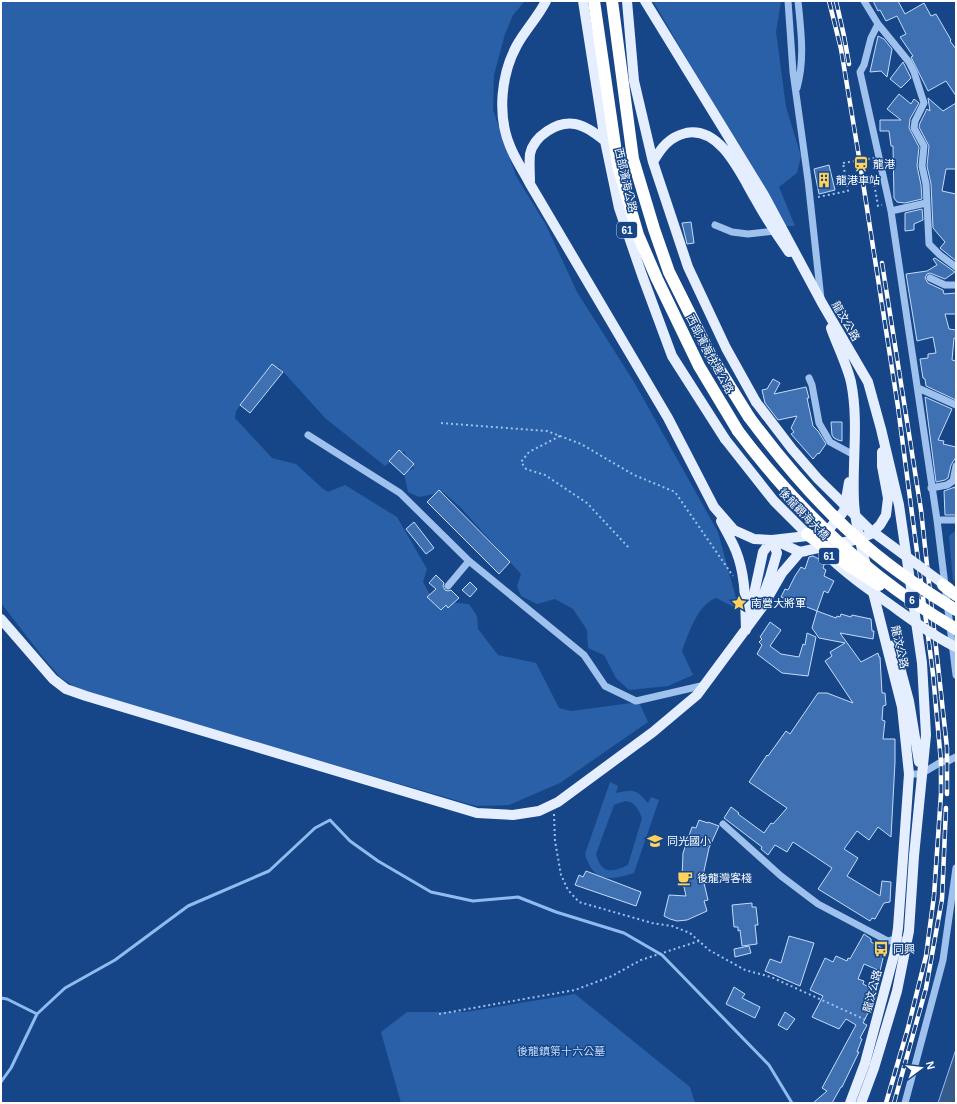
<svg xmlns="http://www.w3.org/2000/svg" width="957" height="1104" viewBox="0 0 957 1104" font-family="Helvetica,'Noto Sans TC',sans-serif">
  <rect width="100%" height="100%" fill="#174688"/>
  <path fill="#2960a7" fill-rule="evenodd" d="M1 1H525L513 15 505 34 494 75 493 110 516 176 546 225 577 292 634 382 718 532 737 602 734 607 716 598C697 605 689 633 682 651L693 675 668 686 629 690 616 678 604 655 588 648 587 630 573 609 555 599 537 604 521 596 517 586 521 574 460 507 443 492 419 497 408 492 404 473 414 468 404 451 385 466 325 418 279 367 267 370 236 411 235 418 272 458 296 464 322 488 328 492 345 485 397 517 427 569 423 582 429 593 446 602 469 604 477 616 478 629 498 655 536 663 559 708 571 711 639 702 648 722 560 783 509 805 476 806 82 692 60 677 42 656 1 603Z
    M653 1H781L776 32 786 107 801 156 797 173 779 187 795 226H784Z
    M956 530V582L953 580 949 536Z
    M610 782 618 786 616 793C634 789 636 789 648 803L651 797 659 800 634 873C610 881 593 882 585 854ZM625 801C634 801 639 810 642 818L628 865C611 873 601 874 596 854L614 805Z
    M575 994 690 1087 695 1103H401L381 1032 407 1012H466Z"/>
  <path fill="#365a8a" stroke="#90bbf1" d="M956 1049V1103H938Z"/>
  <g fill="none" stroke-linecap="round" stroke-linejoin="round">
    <path stroke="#90bbf1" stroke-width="3" d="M1 998 7 999 37 1014
      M1 1082 11 1068 37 1014 65 988 115 960 188 906 269 871 315 828 330 820 350 841 378 861 431 892 473 901 518 897 556 912 624 933 662 955 769 1065 792 1103"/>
  </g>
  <path fill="#3f70b2" stroke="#c4dbfa" d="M873 1H898L905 14 924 3 931 16 936 14 951 40 950 41 956 49V96L946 81 928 91 911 57 913 56 900 37 906 34 897 16 886 21 880 10 878 11Z
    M878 36 884 39 892 49 887 77 881 71 870 72Z
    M903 62 911 78 901 88 890 79Z
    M899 94 911 104 914 99 919 103 910 119 909 128 919 147 917 166 921 185 922 199 905 203 897 202 894 198 893 146H891L889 131H880V120H901L887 109Z
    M928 98 943 111 956 103V169H946L942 191 956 194V261L940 248 945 242 933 228 931 184 927 166 929 146 919 127 920 123 927 109 930 111Z
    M829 165 835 190 819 194 814 169Z
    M922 209 923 220 914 224V230L905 231V213Z
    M691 222 694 243 687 244 682 223Z
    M935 258 955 272 945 279 930 273 927 274 925 278 928 283 943 290 944 294 956 293V314H945L949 329 956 330V339L954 338 952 360 956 361V400L926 386 925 379 923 378 920 359 928 358V354L936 353 933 337 917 341 906 274 927 271 937 265 933 259Z
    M272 364 283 372 250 413 240 405Z
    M773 379 780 383 774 394 806 387 809 398H807L813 426 818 431 826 444 819 454 818 453 813 459 791 434 794 432 791 428 797 416 778 420 765 403 762 390 767 389Z
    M925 397 952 409 938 440 944 441 943 444 956 447V457L951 465 948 478 945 480 936 482Z
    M831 422H842V441L838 440 834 438 832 435Z
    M399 450 414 464 404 475 389 461Z
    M955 487V489H956V515H945L944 491Z
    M439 490 510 562 499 574 427 502Z
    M414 522 434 548 426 554 406 529Z
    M813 556 825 562 823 568 826 570 824 576 834 581 828 593 824 591 817 611 781 597 785 589 788 590 795 576 801 567 805 569 809 557Z
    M436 575 444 583 443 586 445 590 448 591 451 590 459 598 448 608 446 605 441 610 427 597 436 589 429 583Z
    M470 582 477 589 470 597 462 590Z
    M817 611 836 618 837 616 840 617 841 614 851 617 852 615 871 619 872 631H874L873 639 840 633 861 662 878 653 879 657H880L882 693H885L886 705 883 706 882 720 885 721 883 739H895V762L891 837 878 827 869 840 857 831 844 849 858 858 847 876 880 896 882 881 891 882 890 902 884 903 875 919 872 918 870 921 818 889 832 868 793 842 787 852 775 845 768 855 761 849 762 847 724 818 731 807 739 813 738 814 764 833 771 823 773 824 787 808 749 782 767 755 768 756 786 731 790 734 818 693H827L853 703 825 661 832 656 830 652 845 643 819 638 812 628Z
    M770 622 781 630 770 646 781 654 799 657 803 644 805 645 807 633 816 637 808 676 782 673 757 654 762 645 759 642 762 639 760 637Z
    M699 820 708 823V822L719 826 709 848 704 871V883L708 900 704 901 707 911 687 920 677 921 670 919 664 916 669 895 686 896 682 878 683 853 692 827 696 828Z
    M586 871 641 892 636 906 575 885 579 875 583 877Z
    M752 903V907H756L758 925H755L757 944 742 946 740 930 738 931V927H734L732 905Z
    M864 934 871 939V942L882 948 880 953 884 954 880 971 864 964 858 979 864 981 863 984 876 991 874 1001 863 1023 867 1025 860 1038 862 1039 857 1052H859L842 1087H841L832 1103H813L827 1091 822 1088 856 1025 846 1019 839 1029 812 1017 823 996 810 990 825 958 833 962 836 956 847 961 848 958 850 959Z
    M789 936 814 943 800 986 765 971 770 959 781 963Z
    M749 946 751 953 735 957 734 949Z
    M734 987 745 994 742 998 760 1007 755 1018 726 1004Z
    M785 1012 795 1019 787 1030 778 1025Z"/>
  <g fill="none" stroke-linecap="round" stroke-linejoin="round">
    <path stroke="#9ec1ee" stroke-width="2" stroke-dasharray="2 3" stroke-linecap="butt" d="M875 177H873L878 206 882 205
      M818 197 848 191 843 163
      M441 423 547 431 581 444 634 475 675 492 733 576
      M560 436 529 452 521 462 526 469 545 475 587 503 630 549
      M554 814 555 841 561 875 568 890 579 902 652 923 672 926 690 933 709 950 745 970 771 977 866 1020
      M439 1014 575 990 612 976 641 960 699 941"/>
    <path stroke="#9ec1ee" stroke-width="7" d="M788 1 793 72 808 180 821 299
      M864 1 878 24 909 62 914 72 924 103 915 121 914 128 924 146 922 166 926 184 929 244 940 255 956 267
      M878 24 871 38 864 65 860 72 891 211
      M797 88C805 59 801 31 798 1
      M926 203 891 211 937 520H956
      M715 225 732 232 748 234 775 231
      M930 278 945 285H956
      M809 378 812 385 819 423 830 442 854 455
      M918 388 956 405
      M308 435 400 493 469 561 584 655 605 686 636 701 705 685
      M931 488 947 485 953 481 956 466
      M937 520 956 675
      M448 586 469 561
      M909 774H921L941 762 948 761 956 757
      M723 824 781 876 818 904 888 941 896 939 907 941
      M905 1103 943 960 956 868"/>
    <path stroke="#e5eeff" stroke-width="10" d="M546 1C538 17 526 29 517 45 501 74 497 115 510 146 515 159 524 172 530 184L668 418 714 507 734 530 754 539 772 540 825 534 844 511 849 482
      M583 1 605 141 619 208 642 275 672 356 725 439
      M627 1 634 81 653 162 688 267 726 348 756 402
      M645 1 764 195 822 303 868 382 881 429 899 505 922 663 926 735 914 856 909 931 897 991 874 1068 861 1103
      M653 162C661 148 669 137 686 133 721 126 741 175 756 200 766 218 777 235 789 252
      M530 182C530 174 529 163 530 154 534 136 557 121 575 124 586 126 596 134 605 141
      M831 328C837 345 847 365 851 382 859 421 852 462 854 501 855 524 861 547 867 569
      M721 521C726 531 732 541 736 551 746 576 745 603 746 630
      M774 540 800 552 806 551
      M762 599 770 577 777 553 772 540
      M749 617 763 552 772 540
      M1 619 53 679 66 689 86 696 477 813 513 815 539 811 558 802 653 732 697 695 763 606 782 573 800 552 859 539 871 534 880 525 886 515 888 498 882 466V452
      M894 645 909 701 919 762
      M850 1103 865 1063 894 955 898 928 909 774 902 707 872 588"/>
    <path stroke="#fff" stroke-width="12" d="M594 1 618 166 638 235 657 279 699 366 738 431
      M612 1 633 159 654 229 669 272 711 356 749 417"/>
    <g stroke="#fff" stroke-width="4.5">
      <path id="rail" d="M829 1 841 49 859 157 898 407 933 674 941 762V794L934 896 926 956 908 1028 886 1103
        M836 1 844 36 849 64
        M882 263 921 510 947 748V794
        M894 1103 926 988 942 899 946 808"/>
    </g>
    <use href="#rail" stroke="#174688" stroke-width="3" stroke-dasharray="9" stroke-linecap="butt"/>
    <path stroke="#9ec1ee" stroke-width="2" stroke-dasharray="2 3" stroke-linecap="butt" d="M843 163 874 158"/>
    <path stroke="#e5eeff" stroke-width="10" d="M756 402 792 449 818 479 869 529 949 588
      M725 439 774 501 811 538
      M825 553C845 573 868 589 891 605 912 620 933 636 956 647"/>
    <path stroke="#fff" stroke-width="12" d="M749 417C784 464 822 509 867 547 895 571 925 591 956 610
      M738 431C750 447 763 463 776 478 828 538 888 589 956 629
      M807 534 849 566 879 585
      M943 585 956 595"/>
  </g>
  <defs>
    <g id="station-bare" transform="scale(1.2)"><path d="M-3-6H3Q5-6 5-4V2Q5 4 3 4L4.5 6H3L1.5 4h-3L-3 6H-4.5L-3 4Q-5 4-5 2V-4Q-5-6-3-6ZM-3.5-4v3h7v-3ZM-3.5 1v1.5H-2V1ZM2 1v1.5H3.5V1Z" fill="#ffd25b" stroke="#174688" stroke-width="2.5" paint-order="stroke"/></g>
    <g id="building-bare" transform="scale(1.2)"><path d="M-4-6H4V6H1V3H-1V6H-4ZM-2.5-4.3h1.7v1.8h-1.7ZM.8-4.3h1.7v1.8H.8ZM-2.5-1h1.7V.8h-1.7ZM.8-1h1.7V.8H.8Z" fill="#ffd25b" stroke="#174688" stroke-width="2.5" paint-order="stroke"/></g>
    <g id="sight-bare" transform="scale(1.2)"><path d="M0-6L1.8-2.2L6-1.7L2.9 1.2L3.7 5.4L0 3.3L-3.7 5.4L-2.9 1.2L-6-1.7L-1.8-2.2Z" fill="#ffd25b" stroke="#174688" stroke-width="2.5" paint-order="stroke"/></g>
    <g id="school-bare" transform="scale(1.2)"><path d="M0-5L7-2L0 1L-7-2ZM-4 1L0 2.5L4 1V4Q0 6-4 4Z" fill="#ffd25b" stroke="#174688" stroke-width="2.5" paint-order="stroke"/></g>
    <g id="cafe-bare" transform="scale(1.2)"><path d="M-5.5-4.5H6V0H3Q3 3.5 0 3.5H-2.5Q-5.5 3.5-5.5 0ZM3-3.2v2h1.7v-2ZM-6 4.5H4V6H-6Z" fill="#ffd25b" stroke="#174688" stroke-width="2.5" paint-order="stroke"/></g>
    <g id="bus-bare" transform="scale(1.2)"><path d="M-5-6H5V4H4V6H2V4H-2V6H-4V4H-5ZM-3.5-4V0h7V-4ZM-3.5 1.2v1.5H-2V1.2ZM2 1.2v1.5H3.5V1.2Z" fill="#ffd25b" stroke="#174688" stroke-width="2.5" paint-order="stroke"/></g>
  </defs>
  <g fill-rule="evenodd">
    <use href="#station-bare" x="861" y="164"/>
    <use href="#building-bare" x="824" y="180"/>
    <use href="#sight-bare" x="739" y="603"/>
    <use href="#school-bare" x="655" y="841"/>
    <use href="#cafe-bare" x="685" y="878"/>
    <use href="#bus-bare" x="881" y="949"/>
  </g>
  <g text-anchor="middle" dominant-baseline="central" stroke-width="3" stroke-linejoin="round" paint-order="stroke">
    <g fill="#174688" stroke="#b9c8db" stroke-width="1">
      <rect x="617" y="222" width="20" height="16" rx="3"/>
      <rect x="819" y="548" width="20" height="16" rx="3"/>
      <rect x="905" y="592" width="14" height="16" rx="3"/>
    </g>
    <g font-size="10" font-weight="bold" fill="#fff">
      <text x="627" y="230">61</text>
      <text x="829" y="556">61</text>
      <text x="912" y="600">6</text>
    </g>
    <g font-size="11" fill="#fff" stroke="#174688" text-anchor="start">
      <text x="873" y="164">龍港</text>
      <text x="836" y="180">龍港車站</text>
      <text x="751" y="603">南營大將軍</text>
      <text x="667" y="841">同光國小</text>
      <text x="697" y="878">後龍灣客棧</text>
      <text x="893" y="949">同興</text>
    </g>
    <g font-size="11" fill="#fff" stroke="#174688">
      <text transform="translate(626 180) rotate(77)">西部濱海公路</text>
      <text transform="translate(846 321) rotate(60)">龍汶公路</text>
      <text transform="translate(710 354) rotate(62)">西部濱海快速公路</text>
      <text transform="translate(804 514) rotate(46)">後龍觀海大橋</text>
      <text transform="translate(900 647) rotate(77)">龍汶公路</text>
      <text transform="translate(872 991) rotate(-75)">龍汶公路</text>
    </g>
    <g font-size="11" fill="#c4dbfa" stroke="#174688">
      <text x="561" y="1051">後龍鎮第十六公墓</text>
    </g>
  </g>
  <rect width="957" height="1104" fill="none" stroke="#ffffff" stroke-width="4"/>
  <g transform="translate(921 1068) rotate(75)" stroke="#174688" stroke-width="3" paint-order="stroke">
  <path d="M0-3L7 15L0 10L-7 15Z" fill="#ffffff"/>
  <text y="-6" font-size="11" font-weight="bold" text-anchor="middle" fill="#ffffff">N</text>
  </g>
</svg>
